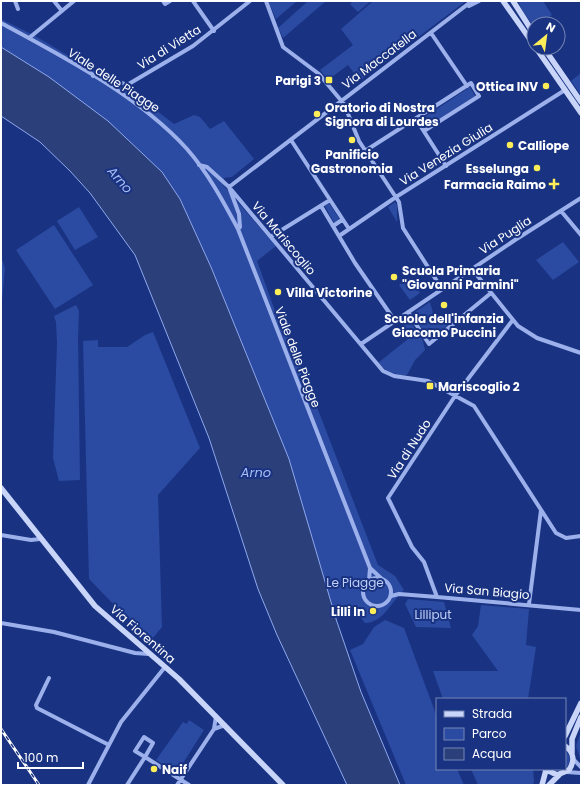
<svg xmlns="http://www.w3.org/2000/svg" width="582" height="786" viewBox="0 0 582 786" font-family="Poppins,sans-serif">
  <rect width="100%" height="100%" fill="#193382"/>
  <path fill="#2b4aa1" d="M268 1H297L276 19Z
    M308 1H326L283 38 278 28Z
    M353 1H371L358 12 350 4Z
    M373 1H466L360 81 348 65 328 80 320 70 353 45 341 29Z
    M518 1H543L552 15 538 24H534V27L522 10Z
    M1 19 35 36 140 98 174 124 194 115 200 117 210 129 224 121 254 159 232 177 224 178 223 185 276 246 257 261 278 319 280 318 303 371 378 565 395 576 404 590C392 600 384 623 365 623L357 613 336 619 289 459 211 267 180 199 108 121 49 77 1 47Z
    M581 73V95L571 81Z
    M470 87 475 96 425 128 420 120Z
    M395 202 397 205V222L388 207Z
    M329 203 340 220 334 223 325 206Z
    M79 207 98 237 75 250 57 221Z
    M54 225 93 285 55 309 16 250Z
    M563 242 579 262 553 280 536 260Z
    M1 256 5 268 1 311Z
    M409 278 420 293 410 300 399 285Z
    M430 302 436 323 459 316 430 340 412 314Z
    M76 305 79 311 78 338 80 480 59 481 53 458 57 343 56 322 54 316Z
    M406 318H408L423 341 425 350 415 360 407 375C396 376 386 372 378 363L408 339 409 336 400 323Z
    M153 332 200 448 158 495 162 627 152 639 120 611 89 579 83 341 98 340V347H127L145 335Z
    M408 599 444 602 451 628 416 627 405 604Z
    M481 605 529 609 526 645 536 647 528 699H443L433 671H498L472 635 478 626Z
    M385 620 404 628 437 717V769H457L464 785H406L350 650 363 644 374 627Z
    M189 720 204 730 178 771 181 772 179 775 156 760 183 722 187 724Z
    M581 731V761L576 746Z
    M565 750 570 757C570 770 561 773 550 769H565Z
    M471 769H533L534 781 533 785H478Z"/>
  <path fill="#2b3f7a" stroke="#8fa9ee" d="M1 47 49 77 108 121 162 172 180 199 211 267 289 459 336 619 361 692 400 785H347L277 635 258 589 209 438 135 255 90 193 70 171 40 142 1 116Z"/>
  <g fill="none" stroke-linecap="round" stroke-linejoin="round">
    <path stroke="#9cb1eb" stroke-width="4" d="M15 1 18 9
      M54 1 62 11
      M163 1 165 4 170 1
      M193 1 214 31
      M266 1 283 47 319 74 344 104 359 141 399 202 403 228 442 289
      M469 6 479 1
      M1 23C64 57 139 96 187 149 208 173 223 201 238 229L370 568 383 580
      M431 33 467 86
      M29 38 74 1
      M93 76 98 73 127 85 193 46 250 1
      M416 119 446 166
      M291 140 349 229
      M365 151 471 83 479 96 424 131
      M199 165 207 167 229 187 383 371 394 376 428 381 474 406 556 533 566 538 581 536
      M229 187 472 1
      M229 187 239 214 240 227 238 229
      M321 206 355 263 395 321
      M561 211 581 235
      M333 226 342 220
      M272 236 330 200
      M339 236 396 197 565 90
      M472 269 518 326 537 338 581 353
      M408 312 429 344 491 293
      M361 344 515 240 581 198
      M1 535 31 540 40 539
      M363 592a14 14 0 1 1 28 0a14 14 0 1 1-28 0Z
      M369 581 370 568
      M391 596 399 594 437 597 581 610
      M437 597 424 562 412 547 388 498 455 396 512 321
      M529 604 541 510
      M1 623 54 632 135 653 149 654
      M49 678 36 705 37 708 109 745
      M214 729 216 716
      M144 737 153 743 145 757 135 751Z
      M573 759 581 767
      M567 772 581 773
      M88 785 121 722 165 667
      M127 785 145 757 189 785
      M177 785 214 729 225 725"/>
    <path stroke="#c8d4f8" stroke-width="5.5" d="M503 1 534 45
      M513 1 534 34
      M536 48 581 113
      M544 48 581 102
      M1 488 95 606 179 679 283 785
      M565 736 581 703
      M572 753V739L581 717
      M545 769 557 775 569 770C575 761 574 752 565 746
      M542 785 546 770
      M549 785 559 775"/>
    <g stroke="#fff" stroke-width="3">
      <path id="rail" d="M1 729 39 785"/>
    </g>
    <use href="#rail" stroke="#193382" stroke-width="1.5" stroke-dasharray="4.5" stroke-linecap="butt"/>
  </g>
  <g fill="#ffee57" stroke="#193382" stroke-width="1.5">
    <rect x="325" y="76" width="8" height="8" rx="2"/>
    <circle cx="546" cy="86" r="4"/>
    <circle cx="317" cy="114" r="4"/>
    <circle cx="352" cy="140" r="4"/>
    <circle cx="510" cy="145" r="4"/>
    <circle cx="537" cy="168" r="4"/>
    <path d="M552 178h4v4h4v4h-4v4h-4v-4h-4v-4h4z"/>
    <circle cx="394" cy="277" r="4"/>
    <circle cx="278" cy="292" r="4"/>
    <circle cx="444" cy="305" r="4"/>
    <rect x="426" y="382" width="8" height="8" rx="2"/>
    <circle cx="373" cy="611" r="4"/>
    <circle cx="154" cy="769" r="4"/>
  </g>
  <g text-anchor="middle" dominant-baseline="central" stroke-width="4" stroke-linejoin="round" paint-order="stroke">
    <g font-size="12" fill="#fff" stroke="#193382">
      <text transform="translate(169 47) rotate(-32)">Via di Vietta</text>
      <text transform="translate(379 59) rotate(-37)">Via Maccatella</text>
      <text transform="translate(114 80) rotate(33)">Viale delle Piagge</text>
      <text transform="translate(446 154) rotate(-32)">Via Venezia Giulia</text>
      <text transform="translate(505 235) rotate(-33)">Via Puglia</text>
      <text transform="translate(284 238) rotate(50)">Via Mariscoglio</text>
      <text transform="translate(298 357) rotate(69)">Viale delle Piagge</text>
      <text transform="translate(409 449) rotate(-57)">Via di Nudo</text>
      <text transform="translate(487 591) rotate(5)">Via San Biagio</text>
      <text transform="translate(143 634) rotate(41)">Via Fiorentina</text>
    </g>
    <g font-size="12" font-weight="bold" fill="#fff" stroke="#193382" text-anchor="start">
      <text x="321" y="80" text-anchor="end">Parigi 3</text>
      <text x="538" y="86" text-anchor="end">Ottica INV</text>
      <text x="325" y="107">Oratorio di Nostra<tspan x="325" dy="14">Signora di Lourdes</tspan></text>
      <text x="518" y="145">Calliope</text>
      <text x="352" y="154" text-anchor="middle">Panificio<tspan x="352" dy="14">Gastronomia</tspan></text>
      <text x="529" y="168" text-anchor="end">Esselunga</text>
      <text x="546" y="184" text-anchor="end">Farmacia Raimo</text>
      <text x="402" y="270">Scuola Primaria<tspan x="402" dy="14">"Giovanni Parmini"</tspan></text>
      <text x="286" y="292">Villa Victorine</text>
      <text x="444" y="318" text-anchor="middle">Scuola dell'infanzia<tspan x="444" dy="14">Giacomo Puccini</tspan></text>
      <text x="438" y="386">Mariscoglio 2</text>
      <text x="365" y="611" text-anchor="end">Lilli In</text>
      <text x="162" y="769">Naif</text>
    </g>
    <g font-size="12" fill="#c1d0f9" stroke="#193382">
      <text x="355" y="582">Le Piagge</text>
      <text x="433" y="614">Lilliput</text>
    </g>
    <g font-size="13" font-style="italic" fill="#a8bcf3" stroke="#193382">
      <text transform="translate(120 180) rotate(49)">Arno</text>
      <text x="256" y="472">Arno</text>
    </g>
  </g>
  <rect width="582" height="786" fill="none" stroke="#ffffff" stroke-width="4"/>
  <rect x="436" y="698" width="130" height="72" fill="#193382" stroke="#7585b4"/>
  <rect x="444" y="711" width="20" height="6" fill="#c8d4f8" stroke="#7585b4"/>
  <text x="472" y="718" font-size="12" fill="#ffffff">Strada</text>
  <rect x="444" y="728" width="20" height="12" fill="#2b4aa1" stroke="#7585b4"/>
  <text x="472" y="738" font-size="12" fill="#ffffff">Parco</text>
  <rect x="444" y="748" width="20" height="12" fill="#2b3f7a" stroke="#7585b4"/>
  <text x="472" y="758" font-size="12" fill="#ffffff">Acqua</text>
  <g transform="translate(546 36) rotate(29)"><circle r="19" fill="#193382" stroke="#7585b4"/>
  <path d="M0-3L7 15L0 10L-7 15Z" fill="#ffee57"/>
  <text y="-6" font-size="11" font-weight="bold" text-anchor="middle" fill="#ffffff">N</text>
  </g>
  <path d="M18 762v6h65v-6" fill="none" stroke="#ffffff" stroke-width="2"/>
  <text x="24" y="762" font-size="12" fill="#ffffff" stroke="#193382" stroke-width="3" paint-order="stroke">100 m</text>
</svg>
